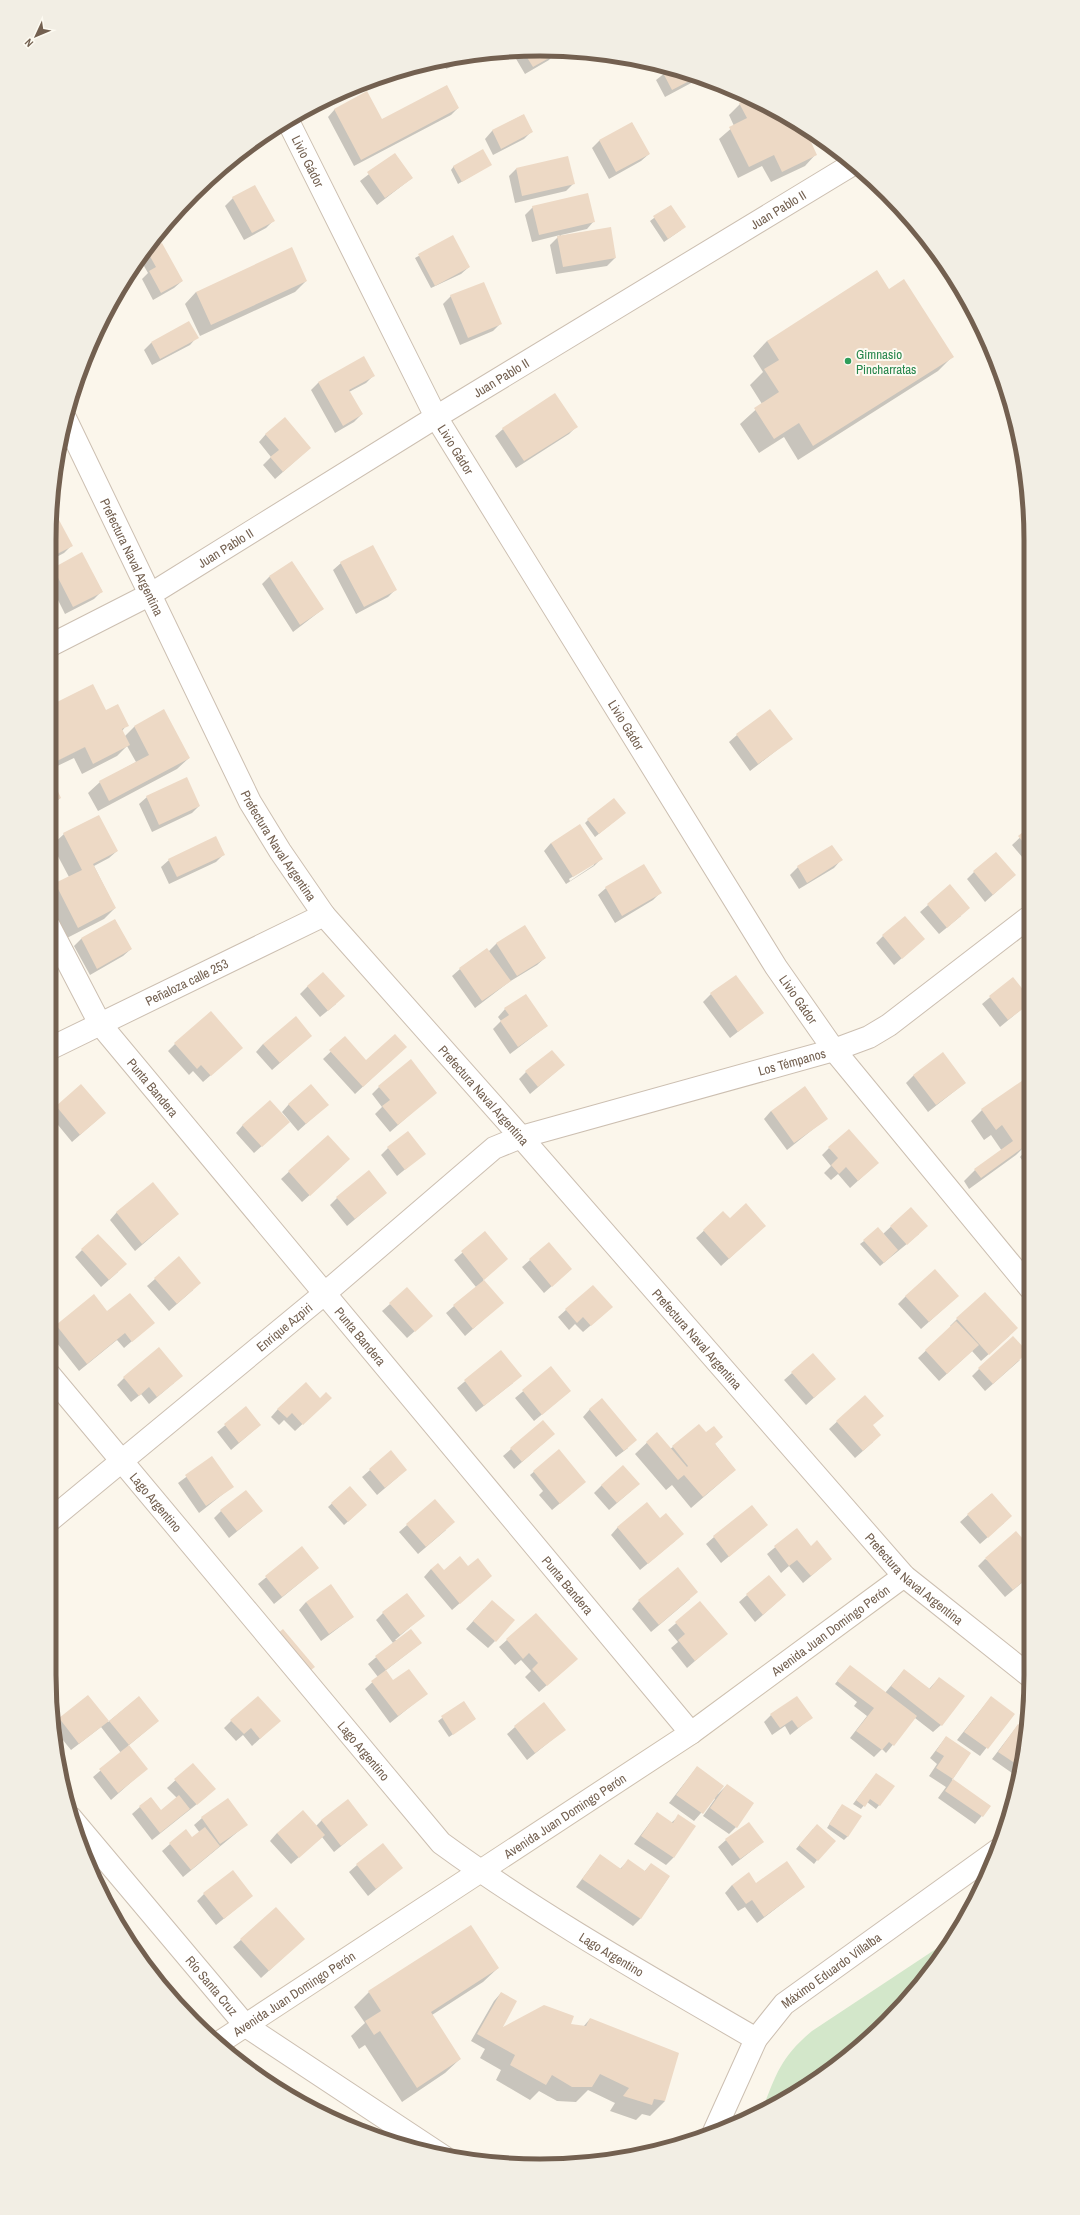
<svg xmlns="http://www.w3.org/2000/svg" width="1080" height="2215" viewBox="0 0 1080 2215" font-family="'Archivo Narrow',sans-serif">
  <rect width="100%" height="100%" fill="#fbf6eb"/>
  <path fill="#d3e7ca" d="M954 1937 948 1948 887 2022 839 2065 764 2111 762 2110C777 2073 780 2058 812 2031Z"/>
  <path fill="#0003" fill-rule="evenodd" d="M540 49 555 50 556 52 549 60 525 74 512 52Z
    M481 55 446 69 442 59 444 58Z
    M670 69 698 77 693 82 665 97 656 80Z
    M740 104 816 154 805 166 771 182 762 166 738 178 719 139 734 126 729 115Z
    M458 108 451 115 354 166 328 117 335 109 382 120Z
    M523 115 532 131 524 139 493 155 485 139 492 131Z
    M632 123 649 154 641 161 609 179 592 148 599 141Z
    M395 154 412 178 377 205 360 181Z
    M490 165 458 184 451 170 454 166Z
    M516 169 573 184 566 191 515 203 509 176Z
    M233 198 273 221 266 228 244 240 225 206Z
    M670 206 681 230 664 242 650 221Z
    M533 207 594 221 587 229 561 235V237L615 258 607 266 556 274 550 245 560 235 532 242 525 215Z
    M453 237 469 267 461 274 431 288 415 258Z
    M148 252 182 281 174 288 153 300 142 279 148 273 140 259Z
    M306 281 295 292 200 336 185 304 196 292Z
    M120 289 122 293 113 302Z
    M889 291 952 357 938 371 798 460 784 437 759 453 740 424 762 404 750 385 763 372 753 356 767 341Z
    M451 296 500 324 493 331 460 345 443 304Z
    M197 337 190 345 152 365 144 350 151 343Z
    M363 358 373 376 366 383 349 392 362 414 354 422 335 433 311 390 318 383Z
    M576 427 569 434 516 468 495 436 503 429Z
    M266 434 310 448 275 479 263 465 271 457 259 442Z
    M52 509 71 546 64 553 49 561Z
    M82 554 102 591 94 599 65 614 49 582V573Z
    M292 562 323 609 293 632 262 584 269 577Z
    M341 563 395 590 388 597 356 614 333 570Z
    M49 610 53 617 49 621Z
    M49 707 105 711 127 725 122 731 124 737 134 727 164 711 189 758 177 769 98 811 88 793 100 782 136 762 127 746 117 756 82 774 74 758 49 770Z
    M737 735 791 739 750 771 729 742Z
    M49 787 60 798 52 806 57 815 49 823Z
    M147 797 199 806 192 813 152 832 139 804Z
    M621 816 595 837 585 823 588 820Z
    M1028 830V864L1012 845Z
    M64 834 117 851 109 858 94 866 115 908 104 919 67 938 49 903V891L56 884 69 877 52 845Z
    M551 843 601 859 594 866 566 884 544 851ZM594 863V865L570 881 569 879Z
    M832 846 841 860 834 868 799 889 790 875 798 867Z
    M224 854 216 862 169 884 161 867 169 860Z
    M974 872 1015 875 985 902 967 879Z
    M950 886 961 916 939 934 920 912Z
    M606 888 660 893 653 900 615 923 598 895Z
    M115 920 131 949 123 956 90 975 74 946 81 939Z
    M883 936 924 939 894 965 876 943Z
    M497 943 545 958 537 965 509 982 475 1008 452 976 460 969 489 951Z
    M1013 978 1029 1003 1000 1027 982 1004Z
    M308 986 336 1004 320 1017 300 994Z
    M711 994 762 1013 730 1038 703 1002Z
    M505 1009 547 1026 510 1054 493 1029 501 1021 498 1017Z
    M345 1038 366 1061 398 1054 355 1094 323 1059Z
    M305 1041 272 1070 256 1052 263 1044Z
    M175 1044 234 1055 203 1082 193 1071 189 1075 168 1051Z
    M564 1065 530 1094 519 1079 526 1072Z
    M914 1075 965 1083 928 1112 906 1083Z
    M1029 1077V1133L1022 1138 1027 1144 1016 1155 969 1189 964 1181 975 1170 1002 1151 991 1135 984 1140 971 1121 982 1110Z
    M81 1085 105 1113 72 1142 49 1114Z
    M379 1087 436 1092 390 1132 375 1114 382 1107 372 1094Z
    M289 1104 327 1105 298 1131 282 1112Z
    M771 1111 827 1118 787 1150 764 1119Z
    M243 1125 281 1129 254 1153 236 1133Z
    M328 1136 342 1166 302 1202 281 1179Z
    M1029 1147V1170L1020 1157Z
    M388 1148 425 1153 397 1176 381 1155Z
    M829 1148 870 1170 850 1188 838 1174 831 1180 824 1173 831 1166 822 1155Z
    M386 1193 347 1226 330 1205 337 1198Z
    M911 1208 919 1234 880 1266 860 1244 864 1241 883 1234Z
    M117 1212 178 1214 135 1251 110 1220Z
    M723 1213 729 1220 757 1233 721 1266 696 1238Z
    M485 1233 507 1259 483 1280 502 1303 465 1336 446 1313 476 1287 454 1260Z
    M82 1250 118 1272 101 1287 75 1257Z
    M179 1258 193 1290 169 1311 147 1286Z
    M530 1260 571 1269 544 1293 522 1267Z
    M593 1286 604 1314 583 1332 575 1324 569 1330 558 1317Z
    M94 1296 107 1313 153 1323 124 1348 117 1340 79 1371 49 1333Z
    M906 1296 950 1303 921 1329 898 1304Z
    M390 1304 424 1323 407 1338 382 1311Z
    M957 1319 1009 1336 981 1361 972 1351 939 1381 918 1358 951 1327 950 1326Z
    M501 1351 513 1383 476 1412 457 1388Z
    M1020 1360 985 1391 972 1376 979 1369Z
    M551 1368 570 1391 534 1421 515 1398Z
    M792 1373 827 1386 806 1405 784 1380Z
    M124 1378 174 1383 149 1404 141 1394 131 1402 117 1385Z
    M865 1396 872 1426 873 1442 855 1458 829 1429Z
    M323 1405 295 1431 284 1420 279 1425 271 1417 278 1409Z
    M246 1408 260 1425 231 1450 217 1432Z
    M590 1409 628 1448 616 1457 583 1417Z
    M656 1434 670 1449 673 1447 715 1444 735 1470 691 1508 672 1485 666 1490 635 1454Z
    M546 1441 514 1469 503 1456 511 1449Z
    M559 1451 577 1489 552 1510 539 1495 543 1491 530 1475Z
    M212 1458 232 1487 199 1513 178 1483Z
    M370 1470 398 1477 377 1495 362 1477Z
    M602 1485 631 1491 609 1510 594 1493Z
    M350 1487 366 1505 344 1525 328 1507Z
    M991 1494 1004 1523 980 1544 960 1522Z
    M221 1511H262L229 1538 214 1518Z
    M407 1525 446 1530 418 1554 399 1532Z
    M767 1525 721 1563 706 1544 714 1537Z
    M618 1527 675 1541 640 1570 611 1535Z
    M797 1529 811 1547 831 1559 803 1583 789 1566 781 1573 767 1554Z
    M302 1548 318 1568 274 1604 258 1584Z
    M985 1559 1031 1575 1005 1597 978 1566Z
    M468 1567 491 1576 452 1610 424 1577 431 1569 444 1572Z
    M769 1576 785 1595 755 1622 739 1602Z
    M690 1599 651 1632 632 1609 639 1601Z
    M306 1602 353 1617 321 1641 299 1610Z
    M700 1603 726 1634 687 1668 671 1648 678 1642 668 1630Z
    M484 1609 495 1641 488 1648 466 1629Z
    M383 1613 423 1616 395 1640 421 1643 385 1671 393 1682 426 1694 390 1723 365 1689 378 1677 368 1664 393 1643 376 1620Z
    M536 1614 569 1666 539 1692 525 1677 531 1671 521 1660 515 1665 499 1647Z
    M850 1666 885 1693 904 1670 929 1689 939 1678 941 1725 933 1732 915 1718 886 1753 882 1749 874 1757 850 1738 867 1716 854 1706 857 1702 835 1684Z
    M88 1697 108 1722 139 1697 158 1721 128 1746 146 1769 111 1800 93 1777 121 1753 101 1727 71 1750 54 1729V1725L60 1719Z
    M991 1697 1013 1714 980 1756 957 1740Z
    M464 1702 475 1719 449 1737 438 1721Z
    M771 1715 811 1718 790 1735 785 1726 772 1735 764 1722Z
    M231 1721H279L252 1746 243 1735 236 1741 224 1728Z
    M1018 1725 1026 1730 1019 1778 992 1759Z
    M515 1727 564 1730 527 1760 507 1734Z
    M946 1737 970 1753 952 1780 990 1806 975 1824 938 1798 946 1787 929 1776 937 1764 930 1758Z
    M193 1764 207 1796 152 1840 132 1814 150 1798 161 1811 177 1798 167 1788Z
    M697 1767 718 1794 727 1785 736 1827 729 1834 703 1816 715 1799 714 1798 694 1821 669 1803Z
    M873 1778 893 1787 876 1809 867 1802 861 1809 853 1804Z
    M839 1809 848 1836 844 1840 827 1828Z
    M657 1813 671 1823 679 1816 694 1826 673 1858 666 1865 634 1844Z
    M202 1818 246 1825 183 1877 162 1851 186 1830 192 1839 200 1833 194 1825Z
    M322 1820 367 1825 334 1852 322 1837 291 1864 270 1841 277 1833 316 1826Z
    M813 1829 817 1860 814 1864 796 1849Z
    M726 1840 763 1842 732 1866 718 1847Z
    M600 1855 620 1869 628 1861 644 1872 651 1864 669 1877 640 1919 633 1926 576 1887Z
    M357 1865 401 1868 368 1896 349 1872Z
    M756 1884 804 1887 757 1923 745 1907 738 1911 725 1893 732 1885Z
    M204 1894 252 1896 216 1925 197 1901Z
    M276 1908 296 1946 261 1978 233 1947Z
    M498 1968 483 1982 432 2015 460 2059 445 2073 402 2102 365 2045 359 2049 351 2036 365 2023 354 2007 369 1992Z
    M501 1993 500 2031 583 2027 590 2019 665 2101 650 2116 642 2114 636 2120 610 2111 615 2103 588 2090 576 2102 557 2101 539 2091 530 2100 496 2080 501 2070 480 2058 485 2049 471 2041 494 2001Z"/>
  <path fill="#edd9c5" d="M540 49 556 51 558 53 533 67 523 51Z
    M668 68 697 77 672 90 662 71Z
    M447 85 459 108 361 160 334 109 367 91 382 119Z
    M749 98 806 131 817 155 782 172 774 155 749 167 729 127 747 118 739 103Z
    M524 114 533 132 501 149 492 130Z
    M632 122 650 154 616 172 599 140Z
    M483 149 492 165 462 182 453 166Z
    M395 153 413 178 385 198 367 172Z
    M568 156 575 184 522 196 516 168Z
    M255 185 275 221 252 233 232 197Z
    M588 193 595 222 539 235 532 206Z
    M671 205 686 227 668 239 653 216Z
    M611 227 616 258 563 267 557 236Z
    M453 235 470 267 435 286 418 254Z
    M162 243 183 281 161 293 149 271 156 267 147 251Z
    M292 247 307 281 211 325 196 292Z
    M877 270 889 289 904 279 954 357 813 446 799 423 774 439 754 408 779 392 764 369 779 360 767 341Z
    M484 282 502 324 468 338 450 295Z
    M189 321 199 338 160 359 151 342Z
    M364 356 375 376 349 390 363 414 343 426 318 382Z
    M555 393 578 427 524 461 502 428Z
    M285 417 311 448 283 472 270 457 279 450 265 434Z
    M52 507 73 546 49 558V540Z
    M373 545 397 590 364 607 340 562Z
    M82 552 103 592 73 607 53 568Z
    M292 561 324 609 300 625 269 576Z
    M93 684 106 710 118 704 129 726 122 729 130 745 93 764 85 747 49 765V706Z
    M164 709 190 758 109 801 99 781 149 755 134 726Z
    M770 709 793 739 758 764 736 734Z
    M187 777 200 806 159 825 146 796Z
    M54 783 61 798 52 803 58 815 49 820V786Z
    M614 798 626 813 599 834 587 819Z
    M99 815 118 851 93 864 116 908 78 928 55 883 82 870 63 833Z
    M580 824 603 859 573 877 551 843Z
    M1028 828V848L1018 836Z
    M216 836 225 855 177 877 168 859Z
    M832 845 843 860 807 883 797 866Z
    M996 852 1016 875 993 895 973 871Z
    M644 864 662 893 622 916 605 887Z
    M950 884 970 908 947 928 927 904Z
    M905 916 925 939 902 959 882 935Z
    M115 919 132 949 97 969 81 938Z
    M525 925 546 958 517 976 496 943Z
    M487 948 511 981 482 1001 459 968Z
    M323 972 345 996 328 1011 307 986Z
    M736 975 764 1013 738 1032 710 993Z
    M1013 977 1029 997V1004L1008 1020 989 996Z
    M526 994 548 1026 518 1047 500 1021 509 1015 504 1008Z
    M211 1011 243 1048 211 1076 201 1065 197 1069 174 1043Z
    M296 1016 312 1036 280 1063 263 1044Z
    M395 1034 407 1047 363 1087 329 1050 345 1036 366 1060Z
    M552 1050 565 1065 538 1087 525 1071Z
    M943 1052 966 1083 936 1105 913 1075Z
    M411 1059 437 1093 398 1125 382 1106 390 1100 378 1086Z
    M1029 1076V1131L1022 1136 1028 1144 981 1178 974 1169 1013 1141 1002 1125 996 1130 981 1109Z
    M81 1084 106 1113 80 1135 56 1106Z
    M311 1084 329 1105 306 1124 288 1104Z
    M805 1086 828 1119 794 1143 771 1111Z
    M270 1100 290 1122 262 1147 242 1125Z
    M849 1129 879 1163 858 1181 846 1167 839 1174 831 1165 838 1158 828 1147Z
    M408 1131 426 1154 405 1170 387 1147Z
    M328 1135 350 1159 310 1196 288 1171Z
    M369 1170 387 1193 355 1219 336 1197Z
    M153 1182 179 1214 142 1244 116 1212Z
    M746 1203 766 1226 729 1259 703 1230 723 1211 730 1218Z
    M911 1207 928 1226 907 1245 890 1226Z
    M878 1227 898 1250 884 1263 863 1240Z
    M485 1231 508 1259 484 1280 461 1251Z
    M98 1234 127 1264 109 1280 81 1249Z
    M549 1242 572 1269 552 1287 529 1259Z
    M179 1256 201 1283 177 1304 154 1278Z
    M935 1269 959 1296 929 1322 905 1296Z
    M484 1280 504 1303 473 1329 453 1305Z
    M593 1285 613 1307 591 1326 583 1317 577 1323 565 1309Z
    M407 1287 433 1316 415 1332 389 1303Z
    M985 1292 1018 1328 989 1355 956 1318Z
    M130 1293 155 1323 132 1342 125 1333 87 1364 56 1325 94 1294 107 1311Z
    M956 1321 979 1345 947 1374 925 1350Z
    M1013 1336 1028 1352 993 1384 978 1368Z
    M159 1347 183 1376 157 1397 149 1387 139 1396 123 1377Z
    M501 1350 522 1376 484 1406 464 1380Z
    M813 1353 836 1379 814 1398 791 1372Z
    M551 1366 571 1391 542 1415 522 1390Z
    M306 1382 320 1398 326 1392 332 1398 303 1425 292 1413 287 1418 277 1409Z
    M865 1395 884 1416 873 1425 881 1435 863 1451 836 1421Z
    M602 1398 637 1440 624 1451 589 1409Z
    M246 1406 261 1425 239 1443 224 1424Z
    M543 1420 555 1434 522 1462 510 1448Z
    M699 1424 706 1432 714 1426 723 1437 715 1444 736 1470 703 1497 684 1475 678 1480 646 1442 657 1432 687 1467 688 1466 672 1446Z
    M559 1449 586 1482 560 1504 533 1471Z
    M391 1450 407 1470 385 1488 369 1469Z
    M212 1456 234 1487 206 1506 185 1475Z
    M623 1465 640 1484 617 1503 601 1485Z
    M350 1486 367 1505 348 1522 331 1503Z
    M246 1490 263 1511 237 1531 220 1510Z
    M992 1493 1012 1516 988 1538 967 1514Z
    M435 1499 455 1522 426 1547 406 1524Z
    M647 1502 660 1518 666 1513 684 1534 648 1564 617 1527Z
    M752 1505 768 1525 729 1557 713 1536Z
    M797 1528 811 1546 817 1540 832 1559 811 1576 797 1560 789 1566 774 1546Z
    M1016 1531 1031 1548V1575L1013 1590 985 1558Z
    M302 1546 319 1568 282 1597 265 1576Z
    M460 1556 468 1566 478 1558 492 1576 460 1604 431 1569 438 1563 444 1570Z
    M678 1567 698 1592 659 1625 638 1600Z
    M769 1575 786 1595 763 1615 746 1594Z
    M331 1584 354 1617 329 1634 306 1602Z
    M407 1593 425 1616 400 1635 382 1612Z
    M492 1600 515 1620 496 1642 473 1621Z
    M700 1601 728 1634 695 1661 678 1640 685 1634 675 1622Z
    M536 1613 578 1659 547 1686 532 1669 538 1663 529 1653 523 1659 506 1639Z
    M283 1629 315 1667 304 1675 273 1637Z
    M411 1629 422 1643 386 1670 375 1656Z
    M850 1665 917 1716 894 1746 889 1742 882 1750 856 1731 874 1708 837 1681Z
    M409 1669 428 1694 398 1716 371 1681 386 1670 393 1680Z
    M904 1669 930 1689 939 1677 965 1696 942 1726 891 1686Z
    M88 1695 109 1721 79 1744 59 1718Z
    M139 1696 159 1721 129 1745 109 1721Z
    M258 1696 281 1721 260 1739 251 1728 244 1734 230 1720Z
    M797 1696 813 1718 798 1728 792 1720 780 1728 770 1714Z
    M991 1696 1015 1714 988 1749 964 1732Z
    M464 1701 476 1719 453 1735 441 1716Z
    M544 1702 566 1730 535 1753 514 1726Z
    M1018 1724 1026 1729 1022 1768 998 1752Z
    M946 1736 971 1753 953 1779 991 1806 983 1817 945 1791 953 1779 936 1768 944 1756 936 1751Z
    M129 1745 148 1769 118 1793 99 1769Z
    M193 1763 216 1789 197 1805 174 1779Z
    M697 1766 724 1786 703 1814 676 1795Z
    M876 1773 895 1786 880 1806 870 1799 865 1807 856 1800Z
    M727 1784 754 1803 737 1828 710 1808Z
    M179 1795 190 1809 160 1833 139 1806 151 1797 161 1810Z
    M228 1798 248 1825 220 1844 201 1817Z
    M348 1799 368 1825 341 1846 321 1820Z
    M842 1804 862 1816 848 1837 829 1824Z
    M303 1810 325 1835 299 1858 277 1833Z
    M657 1812 673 1823 678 1814 696 1826 674 1858 641 1836Z
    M749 1822 764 1842 740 1859 725 1839Z
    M817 1824 836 1841 818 1861 799 1845Z
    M205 1827 220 1846 191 1870 169 1843 186 1829 192 1837Z
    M383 1843 403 1868 376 1889 356 1864Z
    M600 1854 621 1869 628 1859 645 1871 651 1863 670 1876 641 1919 582 1879Z
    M787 1861 805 1887 764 1917 752 1900 746 1904 732 1885 749 1872 756 1883Z
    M233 1870 253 1896 224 1919 203 1893Z
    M276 1907 305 1939 269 1971 240 1939Z
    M471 1925 499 1968 431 2012 461 2059 417 2088 380 2031 374 2035 365 2021 381 2011 368 1991Z
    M501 1992 517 2001 503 2027 544 2005 574 2016 571 2024 586 2026 590 2018 679 2053 665 2101 654 2099 652 2105 623 2096 629 2088 600 2074 592 2087H572L552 2075 546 2085 510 2065 515 2055 477 2034Z"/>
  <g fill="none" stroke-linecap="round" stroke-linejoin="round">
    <g stroke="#ccbfb1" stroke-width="24">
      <g id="street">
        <path id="s1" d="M288 121 436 417 776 967 834 1050 1030 1288"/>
        <path id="s2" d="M66 420 250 802 280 851 324 915 521 1137 904 1576 1031 1677"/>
        <path id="s3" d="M49 646 151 594 436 417 853 164"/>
        <path id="s4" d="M49 926 100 1024 691 1733"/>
        <path id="s5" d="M49 1049 324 915"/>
        <path id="s6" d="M49 1374 441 1843C541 1916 650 1977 756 2039"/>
        <path id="s7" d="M49 1521 324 1294 494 1148 521 1137 834 1050 869 1037 889 1025 1028 918"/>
        <path id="s8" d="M71 1818 246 2026 444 2157"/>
        <path id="s9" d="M713 2134 756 2039 784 2004 998 1850"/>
      </g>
    </g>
    <g stroke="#cec0af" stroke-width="24">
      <g id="secondary">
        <path id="s10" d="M217 2044 691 1733 904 1576"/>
      </g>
    </g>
    <use href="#street" stroke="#fff" stroke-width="22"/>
    <use href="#secondary" stroke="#fff" stroke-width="22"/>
  </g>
  <circle fill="#2e9e5b" stroke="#fdfaf1" stroke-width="1.5" cx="848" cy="361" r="4"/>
  <g text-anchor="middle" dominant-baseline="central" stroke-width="4" stroke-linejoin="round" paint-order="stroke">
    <g font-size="13" fill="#736050" stroke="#fdfaf1">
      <text stroke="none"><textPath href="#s1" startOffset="45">Livio Gádor</textPath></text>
      <text stroke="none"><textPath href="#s3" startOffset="850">Juan Pablo II</textPath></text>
      <text stroke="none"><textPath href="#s3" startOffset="526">Juan Pablo II</textPath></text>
      <text stroke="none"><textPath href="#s1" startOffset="369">Livio Gádor</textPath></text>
      <text stroke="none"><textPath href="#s3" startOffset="202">Juan Pablo II</textPath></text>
      <text stroke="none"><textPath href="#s2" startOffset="152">Prefectura Naval Argentina</textPath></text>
      <text stroke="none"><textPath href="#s1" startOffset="693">Livio Gádor</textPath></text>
      <text stroke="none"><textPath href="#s2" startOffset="476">Prefectura Naval Argentina</textPath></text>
      <text stroke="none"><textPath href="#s5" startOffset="153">Peñaloza calle 253</textPath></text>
      <text stroke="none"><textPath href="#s1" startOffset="1017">Livio Gádor</textPath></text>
      <text stroke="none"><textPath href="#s7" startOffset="891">Los Témpanos</textPath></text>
      <text stroke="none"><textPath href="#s4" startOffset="193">Punta Bandera</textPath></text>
      <text stroke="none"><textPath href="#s2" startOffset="800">Prefectura Naval Argentina</textPath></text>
      <text stroke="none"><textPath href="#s7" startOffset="305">Enrique Azpiri</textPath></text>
      <text stroke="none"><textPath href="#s4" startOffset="517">Punta Bandera</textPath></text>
      <text stroke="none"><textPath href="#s2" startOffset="1124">Prefectura Naval Argentina</textPath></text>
      <text stroke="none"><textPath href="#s6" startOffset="167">Lago Argentino</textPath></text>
      <text stroke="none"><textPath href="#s2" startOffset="1448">Prefectura Naval Argentina</textPath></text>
      <text stroke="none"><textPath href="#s4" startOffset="841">Punta Bandera</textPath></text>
      <text stroke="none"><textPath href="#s10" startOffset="740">Avenida Juan Domingo Perón</textPath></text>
      <text stroke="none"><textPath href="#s6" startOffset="491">Lago Argentino</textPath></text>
      <text stroke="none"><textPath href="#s10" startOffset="416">Avenida Juan Domingo Perón</textPath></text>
      <text stroke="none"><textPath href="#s6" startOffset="815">Lago Argentino</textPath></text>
      <text stroke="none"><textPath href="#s9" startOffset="207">Máximo Eduardo Villalba</textPath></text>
      <text stroke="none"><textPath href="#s8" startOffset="219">Río Santa Cruz</textPath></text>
      <text stroke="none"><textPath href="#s10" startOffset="92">Avenida Juan Domingo Perón</textPath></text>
    </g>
    <g font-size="13" fill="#27864d" stroke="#fdfaf1" text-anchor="start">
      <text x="856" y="354">Gimnasio<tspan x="856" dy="15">Pincharratas</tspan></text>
    </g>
  </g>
  <path d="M0 0H1080V2215H0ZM540 56H540A484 484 0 0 1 1024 540V1675A484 484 0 0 1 540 2159H540A484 484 0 0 1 56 1675V540A484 484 0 0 1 540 56Z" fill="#f2eee4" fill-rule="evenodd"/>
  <path fill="none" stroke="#736050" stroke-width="5" d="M540 56H540A484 484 0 0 1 1024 540V1675A484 484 0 0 1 540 2159H540A484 484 0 0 1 56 1675V540A484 484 0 0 1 540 56Z"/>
  <g transform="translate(36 36) rotate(226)" stroke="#fdfaf1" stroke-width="3" paint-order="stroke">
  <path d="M0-3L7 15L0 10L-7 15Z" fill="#736050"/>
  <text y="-6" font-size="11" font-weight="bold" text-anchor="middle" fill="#736050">N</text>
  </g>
</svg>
